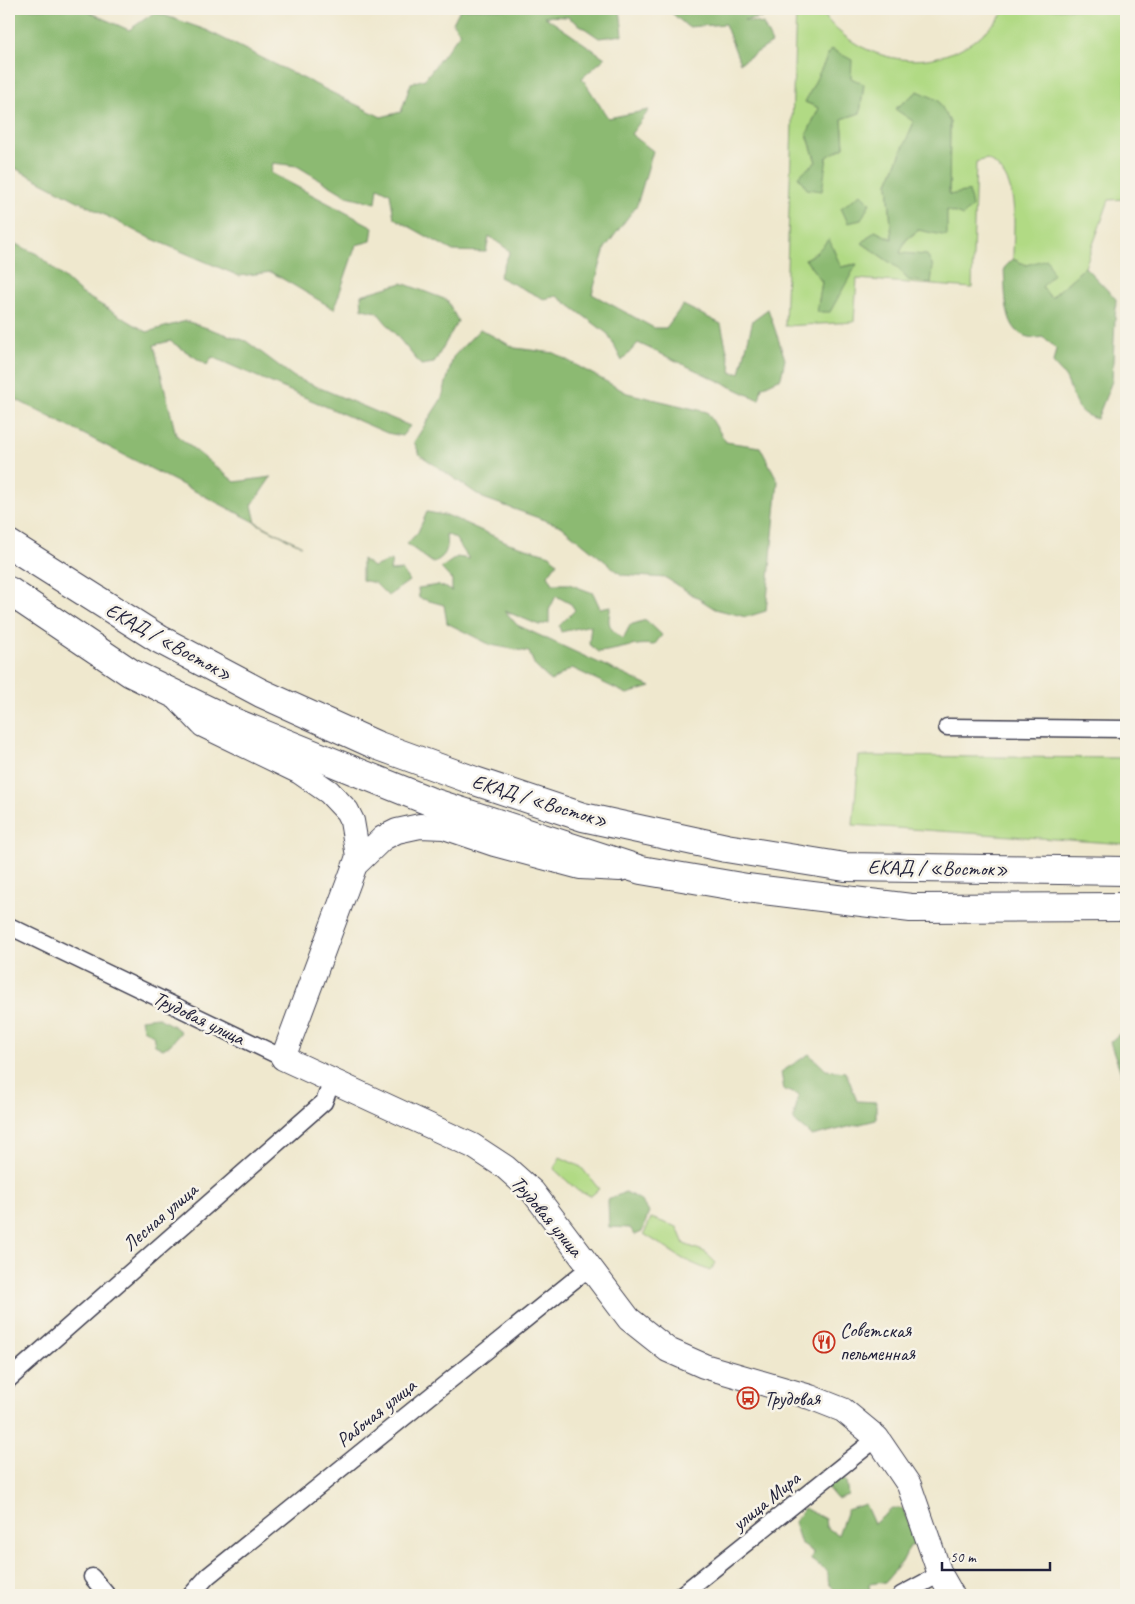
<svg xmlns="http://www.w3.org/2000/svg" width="1135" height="1604" viewBox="0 0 1135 1604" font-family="Caveat,sans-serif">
  <rect width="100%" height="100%" fill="#f7f3e8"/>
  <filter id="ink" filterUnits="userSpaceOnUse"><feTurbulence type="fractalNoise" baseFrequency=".02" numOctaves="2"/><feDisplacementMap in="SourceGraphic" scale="10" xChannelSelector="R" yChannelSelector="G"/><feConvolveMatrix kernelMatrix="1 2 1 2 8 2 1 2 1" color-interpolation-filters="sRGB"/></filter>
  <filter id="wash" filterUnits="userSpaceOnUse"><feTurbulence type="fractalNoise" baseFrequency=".0096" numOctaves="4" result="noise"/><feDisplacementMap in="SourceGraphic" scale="20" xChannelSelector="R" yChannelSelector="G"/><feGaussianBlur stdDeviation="1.12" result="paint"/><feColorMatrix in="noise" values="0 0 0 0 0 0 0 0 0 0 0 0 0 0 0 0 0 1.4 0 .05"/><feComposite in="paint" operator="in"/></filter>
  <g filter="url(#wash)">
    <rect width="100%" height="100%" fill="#efe8ce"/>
    <path fill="#b1da84" stroke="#6a7e60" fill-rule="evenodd" d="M796 9H821C828 25 847 39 862 47 916 74 971 57 1006 9H1126V199L1109 200 1085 267 1051 298 1026 265 1013 259C1013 225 1022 178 987 159L976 162 972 288 857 279 854 322 785 326ZM864 84 860 113 842 119 844 147 827 156 821 191 798 176 816 162 807 134 819 108 805 102ZM914 122H950L949 195 947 209 906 240 899 254 908 280 898 268 862 243 875 231 892 240 888 183ZM817 252 841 267 856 264 817 312 822 282 805 259Z
      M859 756 1126 758V844L853 825Z
      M560 1157 581 1167 599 1189 591 1196 578 1191 554 1169Z
      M651 1218 677 1227 684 1244 705 1252 716 1263 710 1271 683 1259 644 1234Z"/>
    <path fill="#8cba72" stroke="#576e56" d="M9 9H82L129 30 155 12 206 30 381 117 401 112 411 83 425 79 460 33 453 23 460 9H620L623 35 599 38 568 17 544 16 605 58 582 78 608 118 649 110 631 134 653 151 637 205 605 248 592 294 654 328H666L683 305 721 324 732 373H740L753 320 768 309 785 359 781 378 762 387 759 400 638 343 622 361 608 334 557 296 544 299 499 277 510 251 489 236 486 252 453 251 394 218 390 193 378 187 376 203 347 196 297 166 273 163 271 173 373 227 371 241 356 245 334 309 271 272 239 276 143 235 9 165Z
      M667 9H760L762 18 744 20 763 24 772 43 740 63 725 24 688 27Z
      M831 49 852 60 851 78 864 84 860 113 842 119 844 147 827 157 822 191 807 189 798 176 816 162 807 134 819 108 805 102Z
      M918 91 938 100 950 122 949 195 969 191 972 207 963 216 947 210V236L918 230 906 240 900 253 927 255 933 267 931 283 908 280 898 268 862 243 875 231 892 239 888 183 914 122 895 109Z
      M861 194 870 203 861 220 848 223 841 208Z
      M829 239 841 267 857 264 830 312H817L822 282 805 259 817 252Z
      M9 241 37 254 81 293 147 332 186 321 246 341 294 377 410 426 402 436 387 433 212 357 207 365 170 341 154 345 176 435 235 482 271 477 252 505 256 523 302 546 9 396Z
      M1013 259 1026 265 1047 259 1053 274 1042 287 1051 298 1085 267 1116 299 1112 381 1097 419C1074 413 1076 402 1068 383 1066 376 1058 369 1053 363L1056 349 1044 337C1002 345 1006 297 1004 268Z
      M402 283 447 300 458 321 434 363 421 365 377 312 362 309 361 295Z
      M480 329 515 348 554 353 627 393 707 412 726 442 760 447 778 481 766 611 746 617 715 609 666 578 622 575 561 526 483 498 420 455 414 442 442 398 453 357Z
      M427 512 449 516 509 543 550 555 557 563 548 575 553 584H569L593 593 600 608 611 606C607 624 608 628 623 639L630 625 646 620 662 635 654 645C635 642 617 651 598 652L589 644 591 625 561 632 559 626 575 610 571 604 556 596 549 610V623L539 625 505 611 517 625 651 687 627 694 572 668 551 681 535 666 529 652 491 645 447 623 444 605 419 598 418 588 439 585 452 591V580L441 568 457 557 469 559 455 538 446 534C447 550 449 554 433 563L407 544 418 532Z
      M362 559 373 567 392 560 390 571 402 570 409 581 388 596 375 583 362 580Z
      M157 1017 175 1027 181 1032 170 1045 163 1049 155 1045 153 1035 143 1029 141 1019Z
      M1126 1028V1087L1110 1042Z
      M809 1054 826 1070 846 1072 857 1101 876 1102V1120L812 1136 793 1120 799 1095 784 1090 781 1072Z
      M625 1192 639 1199 649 1212 642 1232 635 1235 630 1228 609 1227 608 1200Z
      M838 1477 846 1481 848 1495 837 1499 826 1486Z
      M865 1504 874 1524 893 1508 903 1509 917 1545 910 1546 902 1562 885 1582 869 1584 870 1594 840 1595 829 1584 826 1570 811 1560 813 1552 801 1544 794 1522 804 1508 825 1519 826 1527 838 1535 847 1510Z"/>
  </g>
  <g filter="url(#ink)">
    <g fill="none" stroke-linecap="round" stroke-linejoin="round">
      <g stroke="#414051" stroke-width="19">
        <path id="minor" d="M947 727 1126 729
          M9 926 283 1058
          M9 1379 324 1102 332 1081
          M92 1577 107 1595
          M191 1595 208 1576 590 1267
          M681 1595 877 1438
          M901 1595 940 1574"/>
      </g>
      <g stroke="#414051" stroke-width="26">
        <path id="secondary" d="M179 700 203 725 300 772 329 792 347 811 352 821 358 856 355 865 283 1058 473 1146 505 1167 533 1192 629 1319 668 1350 704 1366 810 1397 843 1410 877 1438 909 1485 940 1574 952 1595
          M355 865 383 838 397 831 420 826 444 827 494 844 580 867 620 869"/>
      </g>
      <g stroke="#414051" stroke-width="30">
        <path id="trunk" d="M9 544 159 639 261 693 376 745 475 781 583 817 726 848 845 867 1126 871
          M9 591 131 673 226 719 429 801 641 870 747 888 911 908 1126 907"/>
      </g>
      <use href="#minor" stroke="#fff" stroke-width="16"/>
      <use href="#secondary" stroke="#fff" stroke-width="24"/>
      <use href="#trunk" stroke="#fff" stroke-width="28"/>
    </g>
  </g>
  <defs>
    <g id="restaurant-ring" transform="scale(1.125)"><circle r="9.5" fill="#f7f3e8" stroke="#c8321e" stroke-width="1.5"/><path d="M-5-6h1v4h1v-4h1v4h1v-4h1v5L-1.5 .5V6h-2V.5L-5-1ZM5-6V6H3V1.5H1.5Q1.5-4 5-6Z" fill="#c8321e"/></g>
    <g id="bus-ring" transform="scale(1.125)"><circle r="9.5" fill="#f7f3e8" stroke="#c8321e" stroke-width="1.5"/><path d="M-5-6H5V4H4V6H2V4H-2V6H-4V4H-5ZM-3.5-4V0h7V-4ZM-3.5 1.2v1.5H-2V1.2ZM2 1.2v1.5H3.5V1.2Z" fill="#c8321e"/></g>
  </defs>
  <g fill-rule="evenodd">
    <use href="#restaurant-ring" x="824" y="1342"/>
    <use href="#bus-ring" x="748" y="1398"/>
  </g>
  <g text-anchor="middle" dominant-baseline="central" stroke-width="5" stroke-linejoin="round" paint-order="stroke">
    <g font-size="20" fill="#22223b" stroke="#f7f3e8">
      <text transform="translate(169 642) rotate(29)">ЕКАД / «Восток»</text>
      <text transform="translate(540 801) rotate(17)">ЕКАД / «Восток»</text>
      <text transform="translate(938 868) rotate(1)">ЕКАД / «Восток»</text>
      <text transform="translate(199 1018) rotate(26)">Трудовая улица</text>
      <text transform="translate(547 1216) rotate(50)">Трудовая улица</text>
      <text transform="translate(160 1217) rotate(-41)">Лесная улица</text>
      <text transform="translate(376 1413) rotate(-39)">Рабочая улица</text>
      <text transform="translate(766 1501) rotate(-39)">улица Мира</text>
    </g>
    <g font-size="20" fill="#22223b" stroke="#f7f3e8" text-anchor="start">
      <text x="840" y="1330">Советская<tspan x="840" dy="23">пельменная</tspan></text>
      <text x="764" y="1398">Трудовая</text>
    </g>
  </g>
  <rect width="1135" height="1604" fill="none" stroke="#f7f3e8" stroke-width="30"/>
  <path d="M942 1562v8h108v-8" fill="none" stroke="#22223b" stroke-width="2.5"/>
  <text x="950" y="1562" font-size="15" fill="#22223b" stroke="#f7f3e8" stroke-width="4" paint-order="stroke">50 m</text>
</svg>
